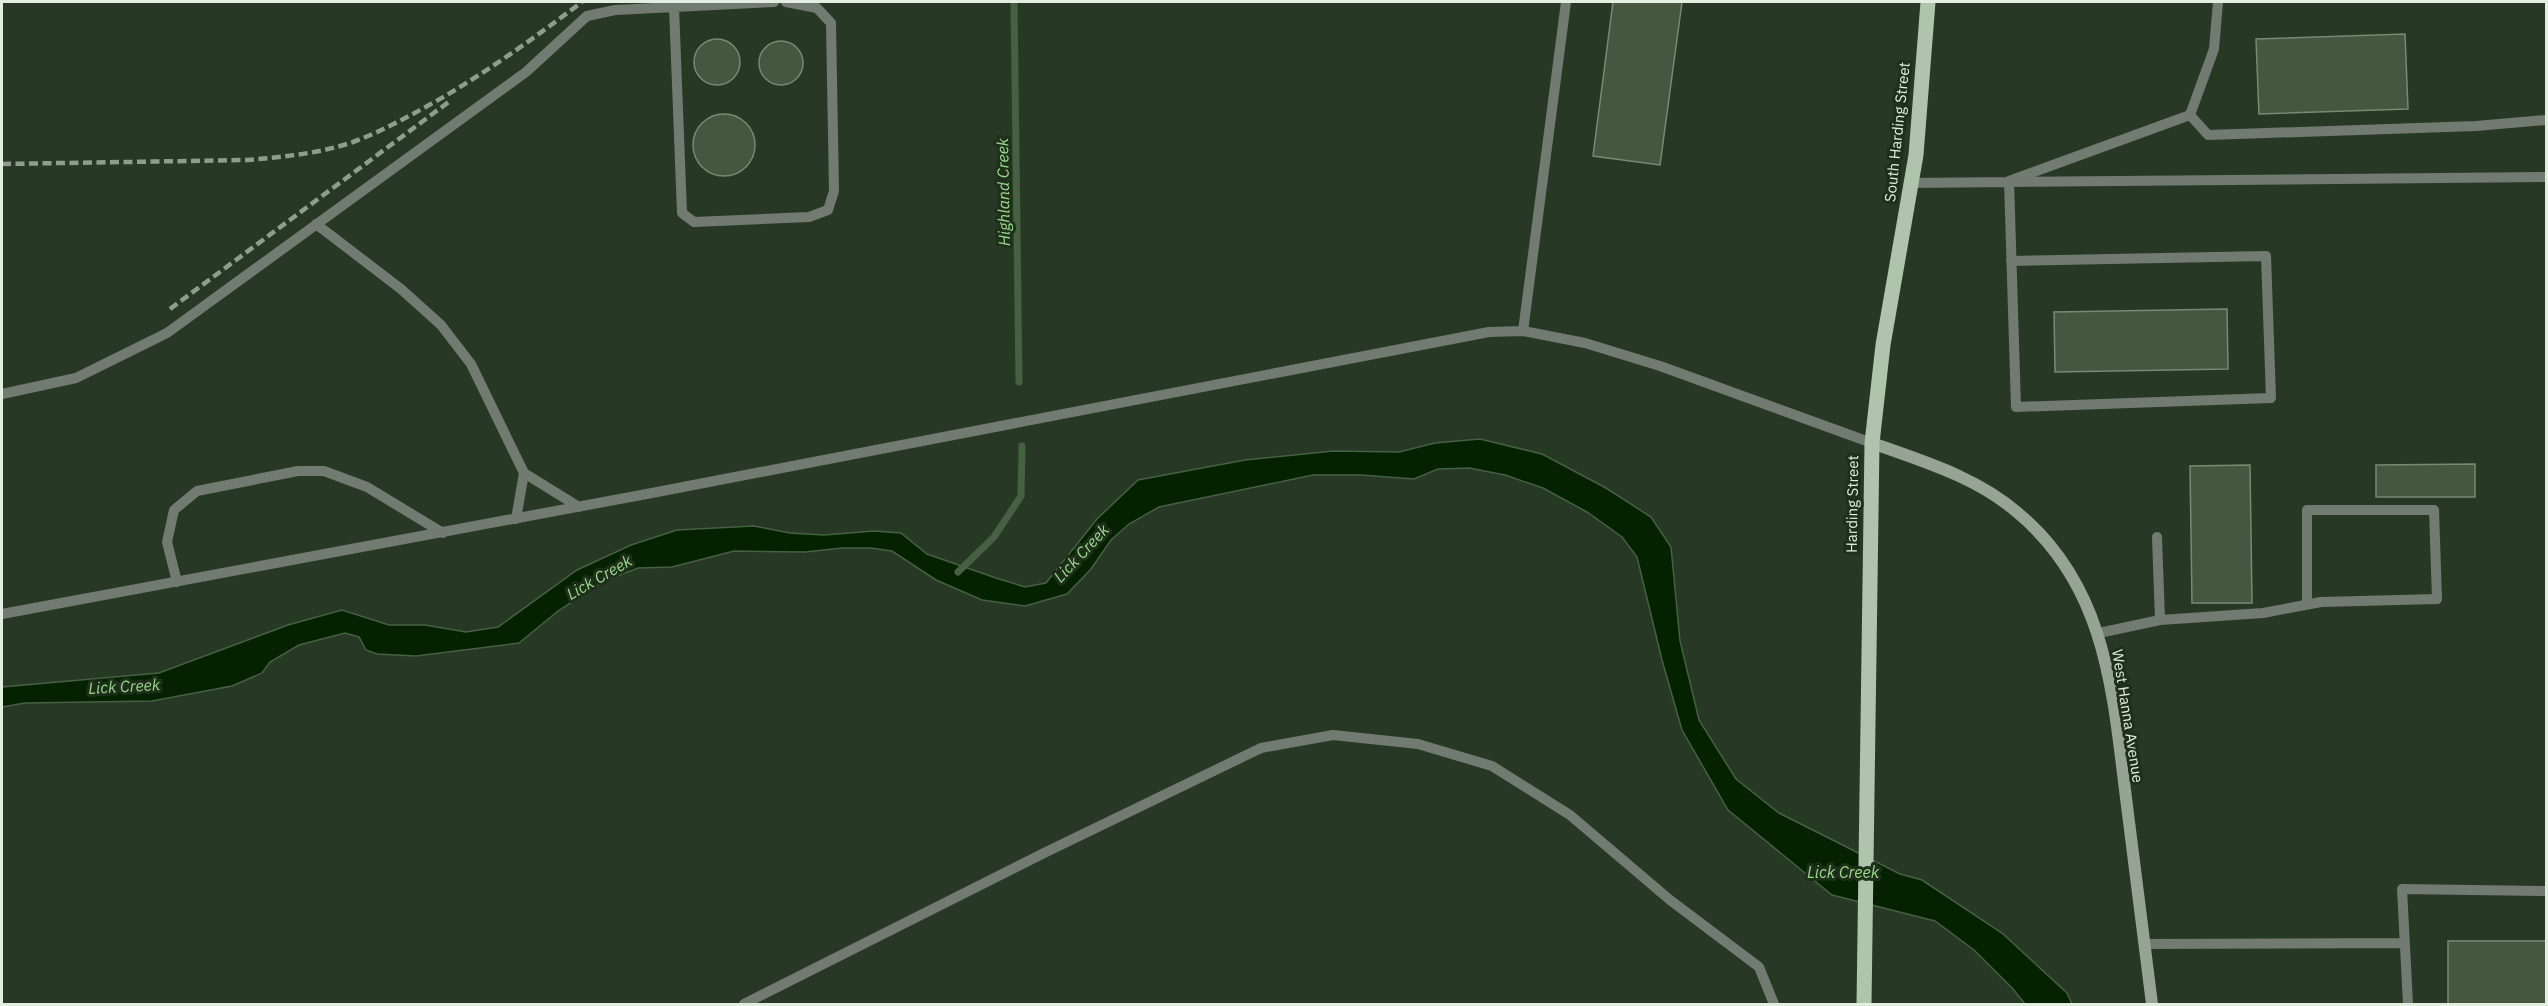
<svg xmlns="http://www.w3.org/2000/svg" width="2548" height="1006" viewBox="0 0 2548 1006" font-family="'IBM Plex Sans',sans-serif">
  <rect width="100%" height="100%" fill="#273924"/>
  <path fill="#042200" stroke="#475f43" stroke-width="1.5" d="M1480 439 1542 454 1606 488 1651 517 1671 547 1680 641 1699 720 1736 779 1779 813 1900 874 1922 880 2002 933 2067 993 2072 1004H2025L2013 989 1974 950 1935 921 1832 895 1728 810 1682 730 1662 660 1637 557 1622 537 1587 512 1543 488 1505 475 1469 468 1438 469 1414 479 1361 475H1313L1159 507 1129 524 1111 540 1091 569 1067 594 1025 606 982 600 936 580 892 551 871 548H842L805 552 734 551 672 567 638 568 604 581 558 611 519 643 416 656 377 654 366 650 359 637 345 633 299 645 270 662 262 673 232 686 152 701 25 703 2 707V687L159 673 288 625 342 610 389 625H425L466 632 498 627 577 570 631 545 677 530 754 526 790 533 824 535 874 531 901 533 927 554 996 578 1025 587 1046 583 1097 519 1138 480 1245 460 1333 451 1399 452 1435 443Z"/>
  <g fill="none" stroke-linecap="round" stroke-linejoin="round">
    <path stroke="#475f43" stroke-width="7" d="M1014 2 1019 382
      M958 572 994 537 1021 496 1022 446"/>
  </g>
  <path fill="#455741" stroke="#768b72" stroke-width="1.5" d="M1613 2H1682L1660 165 1593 156Z
    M2405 34 2408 109 2259 114 2256 39Z
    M694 62a23 23 0 1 1 46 0a23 23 0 1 1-46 0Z
    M759 63a22 22 0 1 1 44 0a22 22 0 1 1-44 0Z
    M693 145a31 31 0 1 1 62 0a31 31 0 1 1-62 0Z
    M2227 309 2228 369 2055 372 2054 312Z
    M2475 464V497H2376V465Z
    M2250 465 2252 603H2192L2190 466Z
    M2448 941H2546V1004H2448Z"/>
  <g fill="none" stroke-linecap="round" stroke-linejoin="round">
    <path stroke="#727b71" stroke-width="10" d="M674 7 682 213 694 222 809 217 828 210 834 191 831 23 817 8 786 2
      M2190 115 2208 135 2476 126 2546 120
      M2190 115 2214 49 2218 2
      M1911 183 2546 177
      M316 224 401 289 441 325 471 364 524 473 579 507
      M2011 261 2266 256 2271 398 2016 407 2009 181 2190 115
      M1523 331 1566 2
      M2 394 76 378 167 333 526 72 587 16 615 10 774 2
      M516 519 524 473
      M2157 537 2160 620
      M177 582 167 542 174 510 197 491 298 471H324L367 487 443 533
      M2 614 652 493 1489 332 1523 331 1585 343 1660 366 1872 443
      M2099 633 2160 620 2263 613 2321 602 2437 599 2434 510H2307V604
      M2144 944 2405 943
      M744 1004 1042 854 1261 748 1333 735 1418 744 1492 766 1570 815 1670 900 1759 967 1774 1004
      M2408 1004 2402 889 2546 891"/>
    <path stroke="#95a493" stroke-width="12" d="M1872 443C1922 461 1977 477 2018 513 2109 589 2113 698 2127 806 2135 872 2144 938 2152 1004"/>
    <path stroke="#b0c3ad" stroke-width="15" d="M1864 1004 1872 443 1883 345 1916 155 1928 2"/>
    <path stroke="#8f9e8c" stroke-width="4.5" stroke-dasharray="9 4.5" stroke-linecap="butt" d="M2 164 248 160C281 157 315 154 347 144 374 135 398 122 422 109 479 78 530 41 582 2
      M170 309 450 101"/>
  </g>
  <g text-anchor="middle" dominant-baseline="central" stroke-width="6" stroke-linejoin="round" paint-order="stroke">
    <g font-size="15" fill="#e2eee0" stroke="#1e2f1a">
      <text transform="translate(1897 132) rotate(-84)">South Harding Street</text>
      <text transform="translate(1852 504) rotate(-89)">Harding Street</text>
      <text transform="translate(2128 716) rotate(81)">West Hanna Avenue</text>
    </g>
    <g font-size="16" font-style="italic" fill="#9bd88f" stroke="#1e2f1a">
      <text transform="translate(1003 192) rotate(-91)">Highland Creek</text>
      <text transform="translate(1081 553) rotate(-47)">Lick Creek</text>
      <text transform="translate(599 577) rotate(-30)">Lick Creek</text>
      <text transform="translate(124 686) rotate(-3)">Lick Creek</text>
      <text x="1843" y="872">Lick Creek</text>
    </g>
  </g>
  <rect width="2548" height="1006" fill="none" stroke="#e2eee0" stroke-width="6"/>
</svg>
